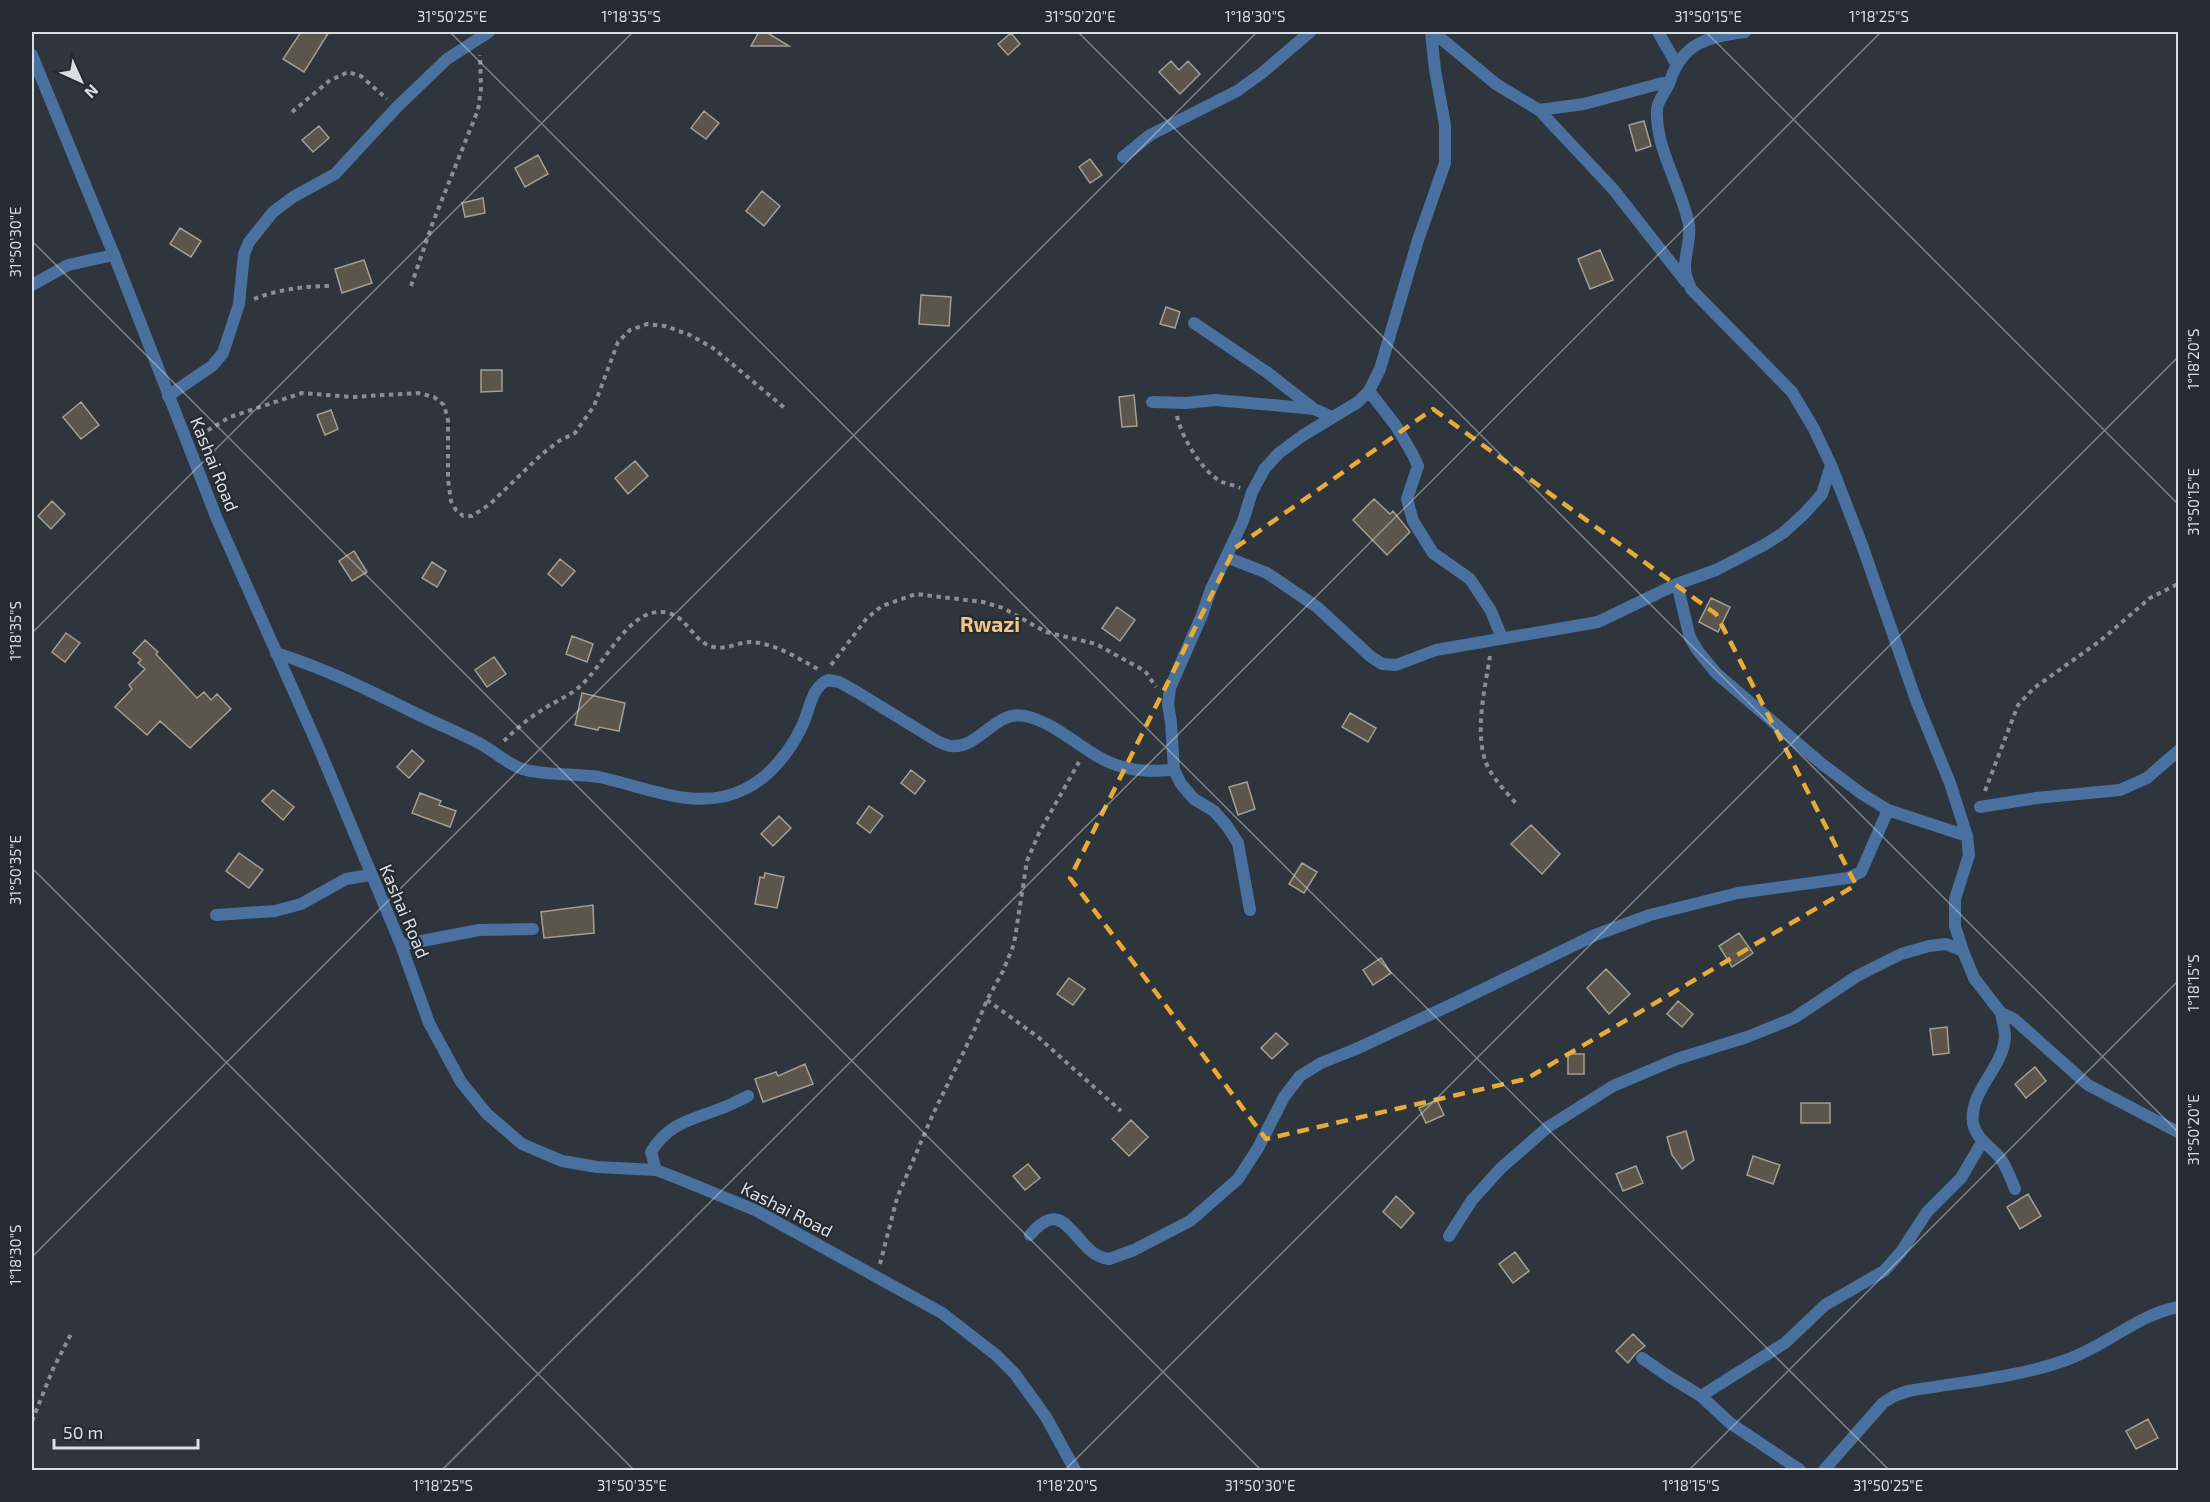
<svg xmlns="http://www.w3.org/2000/svg" width="2210" height="1502" viewBox="0 0 2210 1502" font-family="'Exo 2',sans-serif">
  <rect width="100%" height="100%" fill="#2f353c"/>
  <path fill="#5b554c" stroke="#a49e94" stroke-width="1.5" d="M301 32H329L304 72 283 59Z
    M759 32H766L789 46H751Z
    M1011 33 1020 44 1008 55 998 44Z
    M1171 61 1179 70 1188 61 1200 74 1180 94 1159 72Z
    M704 111 719 123 706 139 691 128Z
    M1644 121 1651 146 1636 151 1629 125Z
    M319 126 329 138 313 152 302 140Z
    M538 155 548 174 525 187 515 168Z
    M1090 159 1102 175 1090 183 1079 167Z
    M762 191 780 206 764 226 746 211Z
    M483 198 485 213 465 217 462 203Z
    M180 228 201 241 191 257 170 244Z
    M1600 250 1613 280 1590 289 1578 259Z
    M364 260 372 283 342 293 335 269Z
    M921 295 951 297 949 326 919 324Z
    M1166 307 1180 312 1175 328 1160 324Z
    M481 370H502V391L481 392Z
    M1134 395 1137 426 1122 427 1119 397Z
    M81 402 99 425 81 439 63 417Z
    M331 410 338 429 325 435 317 415Z
    M635 461 648 476 628 494 615 478Z
    M1374 499 1390 514 1393 511 1410 532 1387 555 1353 520Z
    M52 501 65 514 51 529 38 516Z
    M354 551 367 572 352 581 339 561Z
    M560 559 575 571 562 586 548 574Z
    M432 562 446 571 437 587 422 578Z
    M1711 598 1730 607 1718 632 1699 622Z
    M1117 607 1135 620 1120 641 1102 628Z
    M66 633 80 643 65 662 52 652Z
    M572 636 593 644 587 662 566 654Z
    M145 640 158 652 156 654 197 698 204 692 211 700 217 694 231 709 190 748 160 721 147 735 115 707 132 689 129 685 145 669 138 663 141 660 133 653Z
    M494 657 506 674 487 687 475 670Z
    M582 693 625 703 619 731 599 727 598 730 575 725Z
    M1350 713 1376 728 1368 742 1342 727Z
    M412 750 424 761 409 778 397 767Z
    M911 770 925 781 915 794 901 783Z
    M1247 782 1255 809 1238 815 1229 787Z
    M273 790 294 807 283 820 262 801Z
    M420 793 441 801 439 805 456 811 450 827 412 813Z
    M869 806 883 816 870 833 857 823Z
    M779 816 791 828 773 846 761 834Z
    M1531 825 1560 854 1542 874 1511 844Z
    M239 853 263 870 249 888 226 871Z
    M1302 863 1317 872 1304 893 1289 884Z
    M765 873 784 877 777 908 755 904 760 877 764 878Z
    M593 905 594 933 544 938 541 912Z
    M1739 933 1753 953 1732 967 1719 946Z
    M1381 958 1391 973 1373 985 1363 970Z
    M1606 969 1630 994 1609 1014 1587 988Z
    M1069 978 1085 989 1073 1005 1057 994Z
    M1678 1001 1693 1014 1682 1027 1667 1014Z
    M1947 1027 1949 1053 1933 1055 1930 1029Z
    M1276 1033 1288 1044 1272 1059 1261 1048Z
    M1568 1054H1584V1074H1568Z
    M805 1064 813 1084 763 1102 755 1079 776 1072 778 1076Z
    M2035 1067 2046 1081 2026 1098 2015 1084Z
    M1437 1100 1444 1115 1426 1123 1419 1108Z
    M1801 1103H1830V1123H1801Z
    M1131 1120 1148 1137 1129 1156 1112 1139Z
    M1686 1131 1694 1160 1682 1169 1672 1155 1667 1137Z
    M1753 1156 1780 1165 1773 1184 1747 1175Z
    M1028 1164 1040 1178 1025 1190 1013 1176Z
    M1636 1166 1643 1183 1623 1191 1616 1174Z
    M2028 1194 2041 1216 2020 1229 2007 1207Z
    M1396 1196 1414 1213 1401 1228 1383 1212Z
    M1515 1252 1529 1271 1513 1283 1499 1264Z
    M1633 1334 1645 1346 1636 1353 1628 1363 1616 1351Z
    M2148 1419 2158 1438 2136 1449 2126 1431Z"/>
  <g fill="none" stroke-linecap="round" stroke-linejoin="round">
    <path stroke="#898e94" stroke-width="4" stroke-dasharray="4.5 4.5" stroke-linecap="butt" d="M292 112 329 81 348 72 361 76 387 99
      M411 286 433 222 478 110 481 89 480 55
      M254 299C279 289 306 286 333 286
      M1177 416C1181 436 1202 472 1222 482 1227 484 1234 485 1240 488
      M200 435 230 417 302 393 352 397 418 393 434 397 444 405 448 420V479L451 501 456 510 463 516H472L490 504 542 454 559 441 575 433 594 406 618 342 630 330 647 324 665 326 690 335 713 348 787 410
      M1490 656C1485 689 1471 744 1492 774 1499 785 1510 796 1518 806
      M831 665 867 618 882 606 916 594 983 602 1003 608 1046 632 1096 644 1145 671 1156 687
      M504 741C514 731 526 720 539 712 551 703 566 698 578 688 605 666 627 609 663 612 688 614 692 643 714 647 726 650 739 642 750 642 775 643 797 658 818 669
      M1985 791 2018 705 2034 688 2100 641 2150 598 2178 584
      M987 1000 1038 1037 1121 1111
      M880 1264 897 1198 933 1114 973 1033 987 1000 1003 971 1014 944 1027 861 1039 833 1079 762
      M32 1421 53 1369 71 1334"/>
    <path stroke="#49709e" stroke-width="12" d="M1433 32 1496 84 1539 110 1613 189 1686 282
      M1658 32 1677 65
      M1745 32C1708 37 1683 42 1670 81 1667 91 1657 100 1657 110 1655 148 1682 188 1689 225 1691 239 1685 253 1685 267 1685 275 1688 282 1691 289L1792 392 1814 429 1831 465 1862 545 1916 700 1950 783 1967 836 1969 855 1955 899V926L1963 951 1974 978 2001 1013 2014 1019 2088 1085 2178 1132
      M1539 110 1584 104 1670 81
      M1123 157 1150 135 1237 91 1262 73 1310 32
      M32 285 68 265 114 255
      M1194 323 1268 373 1314 409
      M1369 391 1396 426 1413 455 1418 466 1407 499 1413 521 1433 553 1470 579 1491 611 1502 638
      M168 396 212 366 223 353 239 304 244 254 249 242 273 212 293 197 335 174 397 107 447 59 489 32
      M1152 402 1186 403 1215 400 1273 405 1314 409 1332 417
      M1226 557 1267 573 1317 607 1370 656 1382 664 1396 665 1436 650 1598 622 1677 584 1716 570 1764 545 1783 533 1804 514 1822 494 1831 465
      M1677 584 1690 638 1698 651 1716 673 1822 764 1862 794 1888 810 1967 836
      M276 653C324 668 368 690 413 712 435 723 458 732 479 743 494 751 506 763 522 769 547 776 574 773 599 777 647 787 697 813 745 789 770 777 791 750 802 726 810 710 811 687 828 680L839 682 857 692 937 741C941 743 946 745 950 746 979 750 995 709 1025 716 1062 724 1087 758 1123 767 1140 772 1157 771 1174 770
      M1980 807 2036 798 2120 790 2147 778 2178 751
      M1250 910 1238 843 1227 826 1214 811 1194 799 1181 784 1174 770 1171 722 1168 704 1170 688 1202 615 1211 589 1243 521 1252 492 1265 468 1279 453 1302 436 1358 402 1369 391 1380 369 1418 240 1445 163V125L1435 70 1431 32
      M216 915 275 911 301 904 346 879 370 875
      M401 945 479 930 533 929
      M2001 1013C2002 1020 2005 1029 2005 1036 2004 1068 1969 1090 1973 1123 1976 1140 1992 1147 2001 1159 2007 1168 2011 1179 2015 1189
      M656 1170 651 1152C669 1122 692 1120 722 1108 731 1105 740 1100 748 1096
      M1030 1235C1068 1190 1074 1256 1109 1259L1134 1250 1190 1221 1238 1179 1258 1148 1284 1097 1300 1076 1321 1063 1356 1049 1457 1002 1595 935 1650 915 1738 893 1848 878 1861 872 1888 810
      M1449 1236 1472 1200 1501 1168 1548 1127 1613 1086 1677 1059 1747 1037 1794 1018 1857 976 1901 954 1929 946 1946 944 1963 951
      M1642 1358 1668 1376 1701 1396 1730 1423 1800 1470
      M1701 1396 1785 1343 1825 1305 1884 1271 1901 1252 1927 1212 1961 1178 1982 1142
      M1824 1470 1883 1403 1894 1396 1908 1391C1960 1382 2016 1378 2066 1360 2106 1346 2137 1315 2178 1307"/>
    <path stroke="#49709e" stroke-width="12" d="M32 55 114 255 217 519 318 746 401 945 429 1023 461 1082 487 1114 522 1144 562 1161 597 1167 656 1170 677 1178 755 1210 942 1313 996 1355 1015 1374 1046 1417 1075 1470"/>
  </g>
  <path fill="none" stroke="#e9ab38" stroke-width="4.5" stroke-dasharray="12 8" stroke-linejoin="round" d="M1433 409 1716 614 1856 885 1526 1079 1266 1139 1070 878 1235 548Z"/>
  <path fill="none" stroke="#dadee3" stroke-width="1.5" stroke-opacity="0.45" d="M450 32 1889 1470M1078 32 2178 1132M1706 32 2178 504M32 241 1261 1470M32 633 633 32M32 868 634 1470M32 1257 1257 32M442 1470 1881 32M1065 1470 2178 357M1689 1470 2178 981"/>
  <g text-anchor="middle" dominant-baseline="central" stroke-width="4.5" stroke-linejoin="round" paint-order="stroke">
    <g font-size="18" fill="#dadee3" stroke="#252b32">
      <text transform="translate(215 464) rotate(68)">Kashai Road</text>
      <text transform="translate(405 911) rotate(67)">Kashai Road</text>
      <text transform="translate(787 1209) rotate(27)">Kashai Road</text>
    </g>
    <g font-size="21" font-weight="bold" fill="#f3c782" stroke="#252b32">
      <text x="990" y="623">Rwazi</text>
    </g>
  </g>
  <rect width="2210" height="1502" fill="none" stroke="#252b32" stroke-width="66"/>
  <g transform="translate(81 81) rotate(135)" stroke="#252b32" stroke-width="4.5" paint-order="stroke">
  <path d="M0-4.5L10 22L0 15L-10 22Z" fill="#dadee3"/>
  <text y="-9" font-size="16" font-weight="bold" text-anchor="middle" fill="#dadee3">N</text>
  </g>
  <path d="M54 1439v9h144v-9" fill="none" stroke="#dadee3" stroke-width="3"/>
  <text x="63" y="1439" font-size="18" fill="#dadee3" stroke="#252b32" stroke-width="4.5" paint-order="stroke">50 m</text>
  <rect x="33" y="33" width="2144" height="1436" fill="none" stroke="#dadee3" stroke-width="2"/>
  <g font-size="15" text-anchor="middle" fill="#dadee3">
    <text x="452" y="22">31°50'25"E</text>
    <text x="631" y="22">1°18'35"S</text>
    <text x="1080" y="22">31°50'20"E</text>
    <text x="1255" y="22">1°18'30"S</text>
    <text x="1708" y="22">31°50'15"E</text>
    <text x="1879" y="22">1°18'25"S</text>
    <text transform="translate(16 242) rotate(-90)" y="5">31°50'30"E</text>
    <text transform="translate(2194 359) rotate(-90)" y="5">1°18'20"S</text>
    <text transform="translate(2194 502) rotate(-90)" y="5">31°50'15"E</text>
    <text transform="translate(16 631) rotate(-90)" y="5">1°18'35"S</text>
    <text transform="translate(16 870) rotate(-90)" y="5">31°50'35"E</text>
    <text transform="translate(2194 983) rotate(-90)" y="5">1°18'15"S</text>
    <text transform="translate(2194 1130) rotate(-90)" y="5">31°50'20"E</text>
    <text transform="translate(16 1255) rotate(-90)" y="5">1°18'30"S</text>
    <text x="443" y="1491">1°18'25"S</text>
    <text x="632" y="1491">31°50'35"E</text>
    <text x="1067" y="1491">1°18'20"S</text>
    <text x="1260" y="1491">31°50'30"E</text>
    <text x="1691" y="1491">1°18'15"S</text>
    <text x="1888" y="1491">31°50'25"E</text>
  </g>
</svg>
